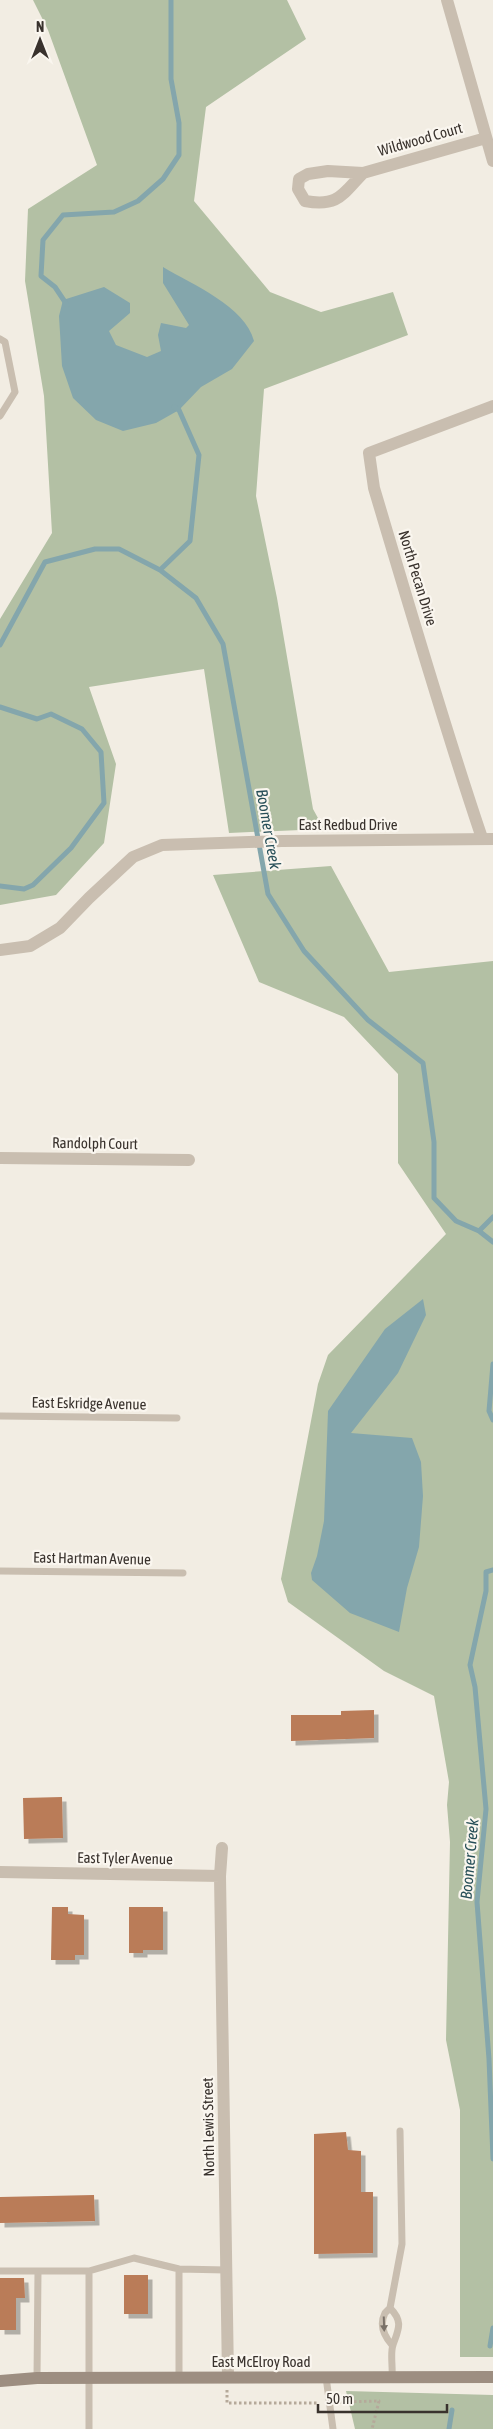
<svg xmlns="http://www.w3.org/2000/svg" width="493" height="2429" viewBox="0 0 493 2429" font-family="'Asap Condensed',sans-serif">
  <defs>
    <filter id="shadow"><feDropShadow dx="4.5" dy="4.5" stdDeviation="0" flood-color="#0004"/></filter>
  </defs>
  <rect width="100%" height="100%" fill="#f2ede3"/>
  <path fill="#b3c0a4" d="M33 0H287L306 39 206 107 194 201 270 292 321 312 393 292 408 335 264 389 256 496 277 598 313 809 324 829 229 833 204 669 89 687 116 764 104 843 56 895 0 905V619L52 533 44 396 25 281 28 209 97 165 48 30Z
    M331 866 389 972 493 961V2357H460V2110L446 2040 450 1842 447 1805 449 1782 434 1696 384 1671 288 1602 281 1579 318 1384 328 1355 446 1234 398 1163V1074L344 1017 259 982 213 875Z
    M346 2391 493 2395V2429H355Z"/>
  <path fill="#84a6ac" d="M163 267C193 285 245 306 254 341L232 369 201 387 179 410 156 423 123 431 96 420 73 398 62 366 59 316 63 300 104 287 130 303V313L109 331 116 345 147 357 161 351 158 335 161 323 186 328 189 325 163 283Z
    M423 1299 426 1315 398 1373 351 1433 412 1438 421 1462 423 1496 419 1547 407 1588 399 1632 350 1613 312 1580 311 1573 317 1556 324 1521 328 1411 385 1329Z"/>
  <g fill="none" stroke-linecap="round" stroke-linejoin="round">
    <path stroke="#84a6ac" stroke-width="5" d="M67 305 55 287 41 276 43 240 63 215 114 212 138 201 163 179 179 155V123L171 79V0
      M160 570 190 541 199 455 179 410 174 407
      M0 645 45 562 95 549H119L160 570 196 598 223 644 268 894 304 951 368 1020 423 1063 434 1142V1198L456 1221 479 1231 493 1242
      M0 707 37 719 51 714 82 729 101 752 104 803 71 848 33 885 24 889 0 886
      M479 1231 493 1217
      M493 1364 489 1411 493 1420
      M493 1570 486 1572V1591L470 1665 475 1687 486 1809 477 1902 489 2059 493 2159
      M490 2346 493 2328
      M449 2429 452 2410"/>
  </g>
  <path fill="#ba7b58" filter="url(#shadow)" d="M374 1710V1738L291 1741V1715H341V1711Z
    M62 1797 63 1838 24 1839 23 1798Z
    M52 1907H68V1914L84 1915V1955H75V1960H51Z
    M129 1907H163V1950H143V1953H129Z
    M346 2132 348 2150 361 2151V2192H373V2253L314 2254V2134Z
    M94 2195 95 2221 0 2223V2197Z
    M124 2275H148V2314H124Z
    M0 2278H24L25 2298H16V2330H0Z"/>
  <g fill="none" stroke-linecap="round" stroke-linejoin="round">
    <path stroke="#b5a99a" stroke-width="3" stroke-dasharray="2.5 2.5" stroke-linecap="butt" d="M227 2390V2403H318
      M339 2402 379 2401 372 2429"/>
    <path stroke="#c9beb0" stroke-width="7" d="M0 339 5 342 15 392 0 416
      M0 1416 177 1418
      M0 1571 183 1573
      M179 2269V2378
      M0 2271H89
      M390 2308 402 2244 400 2131
      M392 2345C384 2336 379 2325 385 2313L390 2308C404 2322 398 2330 393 2345 390 2353 393 2367 392 2377
      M326 2377 333 2429
      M37 2378 38 2271
      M89 2429V2271L134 2258 179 2269 226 2270"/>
    <path stroke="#c9beb0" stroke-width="12" d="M447 0 493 161
      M363 173C342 195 338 207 305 201L298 189 299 179 308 174 328 171 363 173 486 138
      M482 838C443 723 409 605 374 488L369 453 493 406
      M0 950 30 946 60 928 89 898 133 857 162 845 282 841 493 839
      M0 1158 189 1160
      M222 1848 220 1876 228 2377
      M0 1872 220 1876"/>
    <path stroke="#9d8e81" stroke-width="12" d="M0 2381 37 2378 493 2377"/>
  </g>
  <defs><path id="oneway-solid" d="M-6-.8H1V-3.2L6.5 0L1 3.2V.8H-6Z" transform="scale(1.25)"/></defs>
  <use fill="#7a7168" href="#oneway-solid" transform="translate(384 2324) rotate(88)"/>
  <g text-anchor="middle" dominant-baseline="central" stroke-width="4.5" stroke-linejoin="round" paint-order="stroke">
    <g font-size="15" fill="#39322d" stroke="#faf6ef">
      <text transform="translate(420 139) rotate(-16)">Wildwood Court</text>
      <text transform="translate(418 578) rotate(73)">North Pecan Drive</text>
      <text x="348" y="824">East Redbud Drive</text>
      <text transform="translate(95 1143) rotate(1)">Randolph Court</text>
      <text transform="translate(89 1403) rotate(1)">East Eskridge Avenue</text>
      <text transform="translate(92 1558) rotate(1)">East Hartman Avenue</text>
      <text transform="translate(125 1858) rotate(1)">East Tyler Avenue</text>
      <text transform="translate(208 2127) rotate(-91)">North Lewis Street</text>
      <text x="261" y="2361">East McElroy Road</text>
    </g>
    <g font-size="16" font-style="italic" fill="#264e57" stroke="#faf6ef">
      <text transform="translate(269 829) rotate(80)">Boomer Creek</text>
      <text transform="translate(469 1859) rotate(-85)">Boomer Creek</text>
    </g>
  </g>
  <g transform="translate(40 40)" stroke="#faf6ef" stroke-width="4" paint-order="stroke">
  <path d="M0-4L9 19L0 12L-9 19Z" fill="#39322d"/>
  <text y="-8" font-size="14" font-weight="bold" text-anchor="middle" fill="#39322d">N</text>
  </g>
  <path d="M318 2404v8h129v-8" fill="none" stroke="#39322d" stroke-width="2.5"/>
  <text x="326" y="2404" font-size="15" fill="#39322d" stroke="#faf6ef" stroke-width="4" paint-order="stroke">50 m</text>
</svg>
